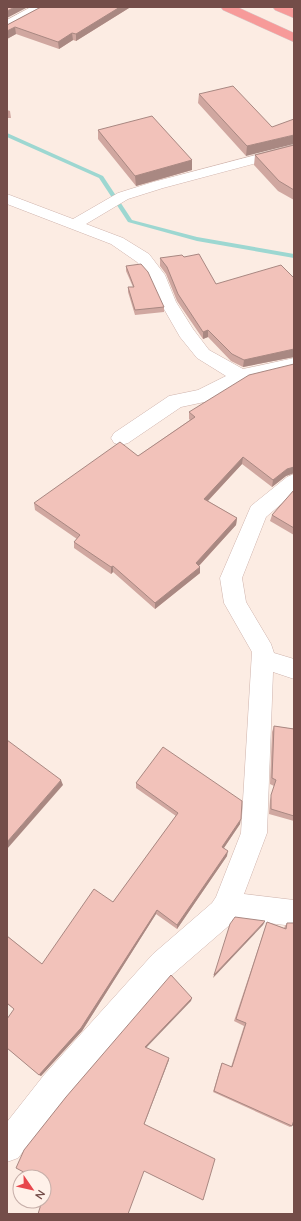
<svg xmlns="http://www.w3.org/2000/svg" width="301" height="1221" viewBox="0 0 301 1221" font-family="Mulish,sans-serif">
  <rect width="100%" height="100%" fill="#fcece3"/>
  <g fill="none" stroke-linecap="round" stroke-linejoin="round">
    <path fill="#9dd7d1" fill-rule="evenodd" d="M7 133 103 176 132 220 197 237 294 254V258L197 241 128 222 99 178 7 137Z"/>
    <g stroke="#cfb3ac" stroke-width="1">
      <path id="street" d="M31 7H47L45 10 7 30V20Z
        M294 145V153L163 188 128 199 86 224 123 238 149 254 165 275 176 302 193 329 209 350 243 369 294 358V370L246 381 209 401 181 407 128 443 121 445 114 443 111 438 114 433 169 396 198 390 226 376 197 358 180 337 160 302 149 276 137 262 111 244 7 204V194L73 219 118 193 153 182Z
        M294 474V493L266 517 242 578 246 602 271 644 274 653 294 659V679L273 672 267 833 244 894 294 900V926L233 919 232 923 173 974 66 1097 18 1158 7 1162V1122L44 1075 153 954 212 903 216 897 241 833 252 652 224 603 220 578 251 506 287 477Z"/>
    </g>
    <g stroke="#d8cdcc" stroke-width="1">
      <path id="highway" d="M221 7H237L294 33V42L223 10Z
        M273 7H289L294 9V18L275 10Z"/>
    </g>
    <use href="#street" fill="#fff" fill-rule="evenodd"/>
    <use href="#highway" fill="#f79a99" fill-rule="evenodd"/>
  </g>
  <path fill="#d0a7a0" d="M41 7H129V8L76 41 73 40 59 49 16 34 7 39V25Z
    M199 94 272 127 246 156 198 103Z
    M7 110 10 111 11 118H7Z
    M98 130 192 160V170L136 186 98 139Z
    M294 145V200L278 191 254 165 255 155Z
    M184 257 216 284 294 278V357L243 367 231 361 208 337 203 339 177 301 166 274 160 266V258Z
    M126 266 164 307V312L135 315 128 292V287H133L126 271Z
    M294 364V473L286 476 272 487 242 464 208 501 237 518 236 525 199 566 200 567V573L155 609 113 572 111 574 74 548V542L77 539 35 510 34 503 138 456 190 420 189 419V412Z
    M294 490V535L270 521 272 515Z
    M274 726 294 729V821L269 814 270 800 274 786 270 784 272 732Z
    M136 783 240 824 224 848 227 856 177 929 156 914 82 1031 41 1076 7 1048 14 1009 7 1004V936L42 964 113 902 176 816 136 788Z
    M267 922 284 928 285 926 287 923 292 1126 290 1127 213 1092 221 1065 222 1063 231 1067 244 1026 234 1021Z"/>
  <path fill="#a98882" d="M15 7H28L7 18V11Z
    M120 7H129V8L76 41V34Z
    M15 27 16 34 7 39V31Z
    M72 33 73 40 59 49 58 42Z
    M294 135V144L246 156 247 146Z
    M192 160V170L136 186 135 176Z
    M208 330V337L203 339V332Z
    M294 349V357L243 367 244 360Z
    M243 457 242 464 203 506 204 499Z
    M294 467V473L286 476 272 487 273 480 287 469Z
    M237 518 236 525 195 570 196 563Z
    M113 566V572L111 574V567Z
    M200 567V573L155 609V603Z
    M61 780 63 785 7 849V842Z
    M241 819 240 824 221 852 222 847Z
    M228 851 227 856 177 929V925Z
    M157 910 156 914 82 1031 41 1076 39 1075Z
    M265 921 263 925 213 978 214 975Z
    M192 998 191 1001 145 1049V1047Z
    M169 1058V1060L144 1125V1124Z"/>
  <path fill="#f2c2ba" stroke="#a98882" d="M7 7H15L7 11Z
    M41 7H120L76 34 72 33 58 42 15 27 7 31V25Z
    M233 86 272 127 294 119V135L247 146 199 94Z
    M152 116 192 160 135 176 98 130Z
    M294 145V190L279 181 255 155Z
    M199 254 216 284 281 265 294 278V349L244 360 232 354 208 330 203 332 178 294 167 267 160 258 182 255 184 257Z
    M141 264 148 272 164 307 135 310 128 287H134L126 266Z
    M294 364V467L287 469 273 480 243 457 204 499 237 518 196 563 200 567 155 603 113 566 111 567 74 542 80 535 34 503 120 442 138 456 195 417 189 412 249 375Z
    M294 490V528L272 515Z
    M274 726 294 729V816L271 809V795L276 780 272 778Z
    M7 740 61 780 7 842Z
    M163 747 242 801 241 819 222 847 228 851 177 925 157 910 81 1028 39 1075 7 1048V1019L14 1009 7 1003V936L42 964 94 889 113 902 178 813 136 783Z
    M235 917 265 921 214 975 230 924Z
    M267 922 286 929 287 923H294V1120L292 1126 214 1091 222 1063 232 1067 246 1023 236 1019Z
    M171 975 192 998 145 1047 169 1058 144 1124 215 1159 203 1200 144 1171 128 1214H38L42 1201H44V1196L48 1185 44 1183V1177H33L16 1168 24 1150 66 1097Z"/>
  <rect width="301" height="1221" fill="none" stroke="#744d49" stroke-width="16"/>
  <g transform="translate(32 1189) rotate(124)"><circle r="19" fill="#fff1e9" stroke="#c7afa9"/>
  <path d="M0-3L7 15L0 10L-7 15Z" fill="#e7474c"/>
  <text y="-6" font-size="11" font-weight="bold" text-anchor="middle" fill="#744d49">N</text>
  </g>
</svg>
